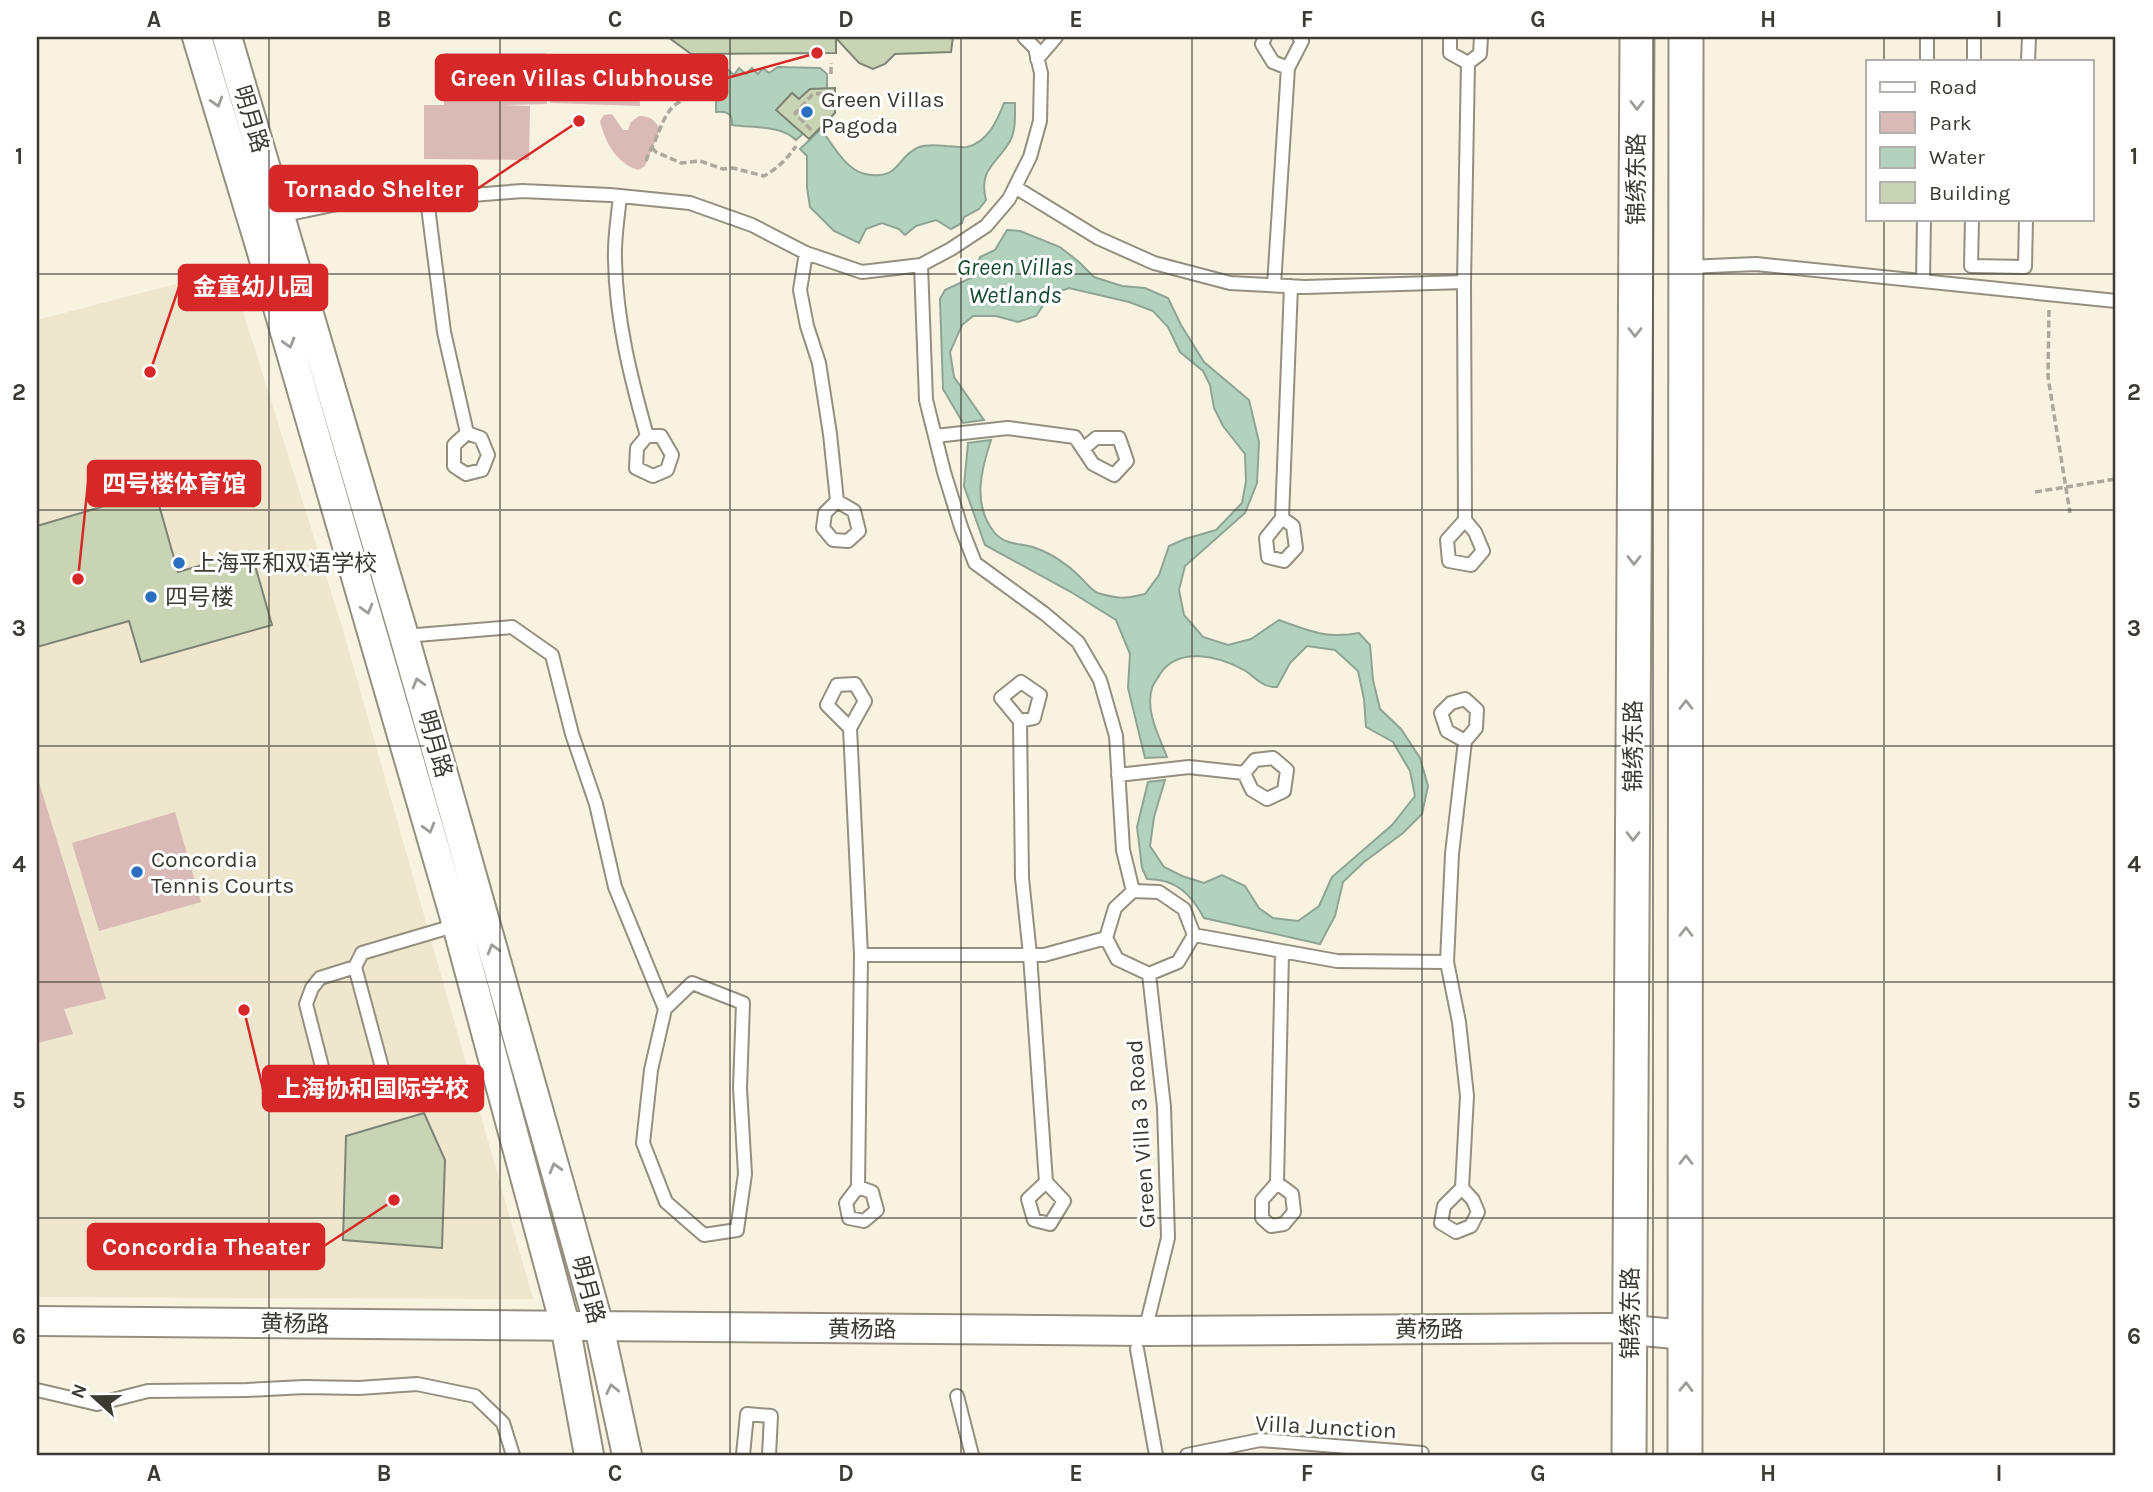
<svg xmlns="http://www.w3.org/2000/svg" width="2153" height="1492" viewBox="0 0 2153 1492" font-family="Karla,'Noto Sans SC',sans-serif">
  <rect width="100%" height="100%" fill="#f8f2e1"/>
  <path fill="#eee6cd" d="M230 270 343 630 533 1299 37 1297V320Z"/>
  <path fill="#d9bab6" d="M444 53H546L547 104 504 105 530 106 529 160 424 159V105H444Z
    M550 54 638 55 640 106 550 103Z
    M612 114 623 130H628L631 122 639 116C650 116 654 119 660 129L645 166 638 170C616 163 605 142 600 121L604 115Z
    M37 776 106 999 64 1009 73 1034 37 1043Z
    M175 812 201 902 99 931 72 843Z"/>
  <path fill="#b2d2bd" stroke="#8fa494" stroke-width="2" d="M778 67 820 68 827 74V89H810L799 99 792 93 777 110 795 127 807 130 796 140C781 125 753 128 732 125 733 114 727 111 716 112V97L704 81 703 68H726L734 75 739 68 746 74 752 68 758 74 763 68 769 73Z
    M1004 103H1015C1015 115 1016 130 1010 141 997 164 978 169 986 200L979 209 964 217 962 223 951 229 936 220 916 226 905 235 899 229 882 223 866 229 859 243 834 231 810 207 807 188V156L800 149 821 129C832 144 846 170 865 174 901 181 895 157 919 147 927 144 937 145 946 146 952 146 961 148 967 147 988 142 997 121 1004 103Z
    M1007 230 1020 231 1060 247 1079 262 1094 277 1122 286 1145 288 1168 298 1181 325 1204 362 1249 400 1259 442 1257 483 1245 513 1185 566 1179 590 1184 615 1203 637 1228 645 1251 639 1279 620C1309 631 1327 639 1359 633L1370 645 1373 680 1380 709 1401 729 1420 758 1428 786 1422 814 1403 833 1364 862 1343 882 1335 916 1320 944 1204 918C1191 894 1176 879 1147 879L1142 868 1137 827 1148 782 1165 780 1154 817 1150 846 1164 867 1182 876 1204 883 1222 875 1245 886 1259 908 1273 918 1298 921 1319 906 1332 877 1392 825 1415 796 1410 771 1393 742 1366 727 1364 699 1358 671 1335 650 1307 646 1290 663 1277 687C1263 688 1255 677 1244 670 1219 656 1178 646 1160 674 1158 678 1153 684 1152 688 1145 711 1159 736 1167 757L1145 758 1128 688 1130 654 1116 620 1071 592 985 545 964 486 968 443 991 440C981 470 972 504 994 532 1006 547 1023 542 1038 549 1052 554 1068 565 1078 575 1085 581 1090 590 1098 593 1118 599 1125 599 1145 594L1159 575 1169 546 1185 539 1216 530 1242 503 1246 481 1245 454 1223 426 1214 408 1210 385 1203 371 1180 352 1168 327 1153 311 1129 302 1069 288 1050 295 1036 316 1018 322 996 316H973L962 325 950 352 954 377 984 420 963 423 943 389 940 299 945 290 973 277 980 257 995 250Z"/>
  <path fill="#c8d4b4" stroke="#7e8475" stroke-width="2" d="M668 37H953L951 52 895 54 885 64 873 69 859 63 836 38V53L691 54Z
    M835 88V113L809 139 776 110 792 93 799 99 810 89Z
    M155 491 178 572 251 551 272 625 141 662 129 621 37 647V526Z
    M424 1113 445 1160 442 1248 343 1240 346 1136Z"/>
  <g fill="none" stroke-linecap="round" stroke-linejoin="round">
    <g stroke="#958f7f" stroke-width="16">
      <path id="service" d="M1265 37 1262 44 1273 62 1288 68
        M1450 37V53L1468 63
        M1037 59 1056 37
        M1927 61V37
        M1974 61V37
        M2028 61 2029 37
        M1468 63 1480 54 1481 37
        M1015 187 1098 238 1154 263 1230 283 1305 287 1464 282 1465 520 1447 540 1449 561 1471 565 1483 551 1475 532 1465 520
        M620 196C618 217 614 239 615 260 616 320 631 379 647 436L637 448 636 468 653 476 667 470 672 455 661 436H647
        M427 199 444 332 467 433 454 445V466L466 474 482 470 488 455 481 438 467 433
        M280 216 342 203 434 198 522 191 610 195 690 203 752 225 806 253 862 272 921 265 951 249 986 226 1009 199 1030 157 1040 121 1041 73 1035 48 1024 37
        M1972 219 1971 266 2025 267 2026 219
        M806 253 800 290 807 326 819 363 830 434 837 501 825 513 823 528 833 540 848 541 859 531 854 511 837 501
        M921 265 926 400 944 472 961 527 975 563 1045 614 1078 642 1100 680 1116 736 1123 850 1133 891
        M1688 267 1756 264 2116 301
        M1923 281 1924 219
        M1464 282 1468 63
        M1274 285 1288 68 1302 41 1299 37
        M935 436 1008 428 1075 437 1093 464 1114 475 1127 461 1119 438H1096L1083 449
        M1282 518 1293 526 1296 548 1284 561 1268 557 1266 538 1282 518 1291 286
        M405 636 512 627 552 655 572 734 596 804 615 887 665 1009 651 1070 643 1143 666 1202 704 1235 737 1230 745 1174 740 1088 743 1003 692 983 665 1009
        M1020 721 1034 718 1040 695 1021 682 1001 698 1020 721 1022 878 1030 955 1046 1182 1028 1199 1034 1220 1050 1224 1064 1201 1046 1182
        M850 728 865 701 855 684 837 685 827 705 850 728 861 955
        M1118 775 1189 767 1244 773 1252 790 1267 799 1284 791 1287 770 1273 758 1255 760 1244 773
        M1194 935 1337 961 1447 962
        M355 967 320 978 312 988 306 1004 329 1094 346 1102 377 1092 384 1075 355 967 362 953 457 925
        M1277 1183 1292 1194 1294 1212 1284 1224 1271 1226 1262 1218V1200L1277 1183 1282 952
        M858 1187 872 1192 877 1210 864 1221 849 1218 846 1203 858 1187 861 955H1044L1106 938
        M1462 1188 1467 1096 1459 1022 1447 962 1452 854 1465 741 1447 731 1441 713 1451 703 1465 699 1477 710 1476 728 1465 741
        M1462 1188 1473 1200 1478 1212 1471 1226 1456 1232 1441 1223 1444 1206Z
        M1145 1331 1168 1238 1164 1107 1149 974 1117 959 1106 938 1115 908 1133 891 1159 892 1184 909 1194 935 1178 962 1149 974
        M1137 1349 1156 1455
        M37 1390 97 1404 148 1391 247 1390 304 1387 359 1388 417 1384 475 1396 503 1423 513 1455
        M957 1396 972 1455
        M743 1455 747 1414 771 1416 769 1455
        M1187 1455 1260 1440 1422 1453"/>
    </g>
    <g stroke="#958f7f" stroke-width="32">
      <path id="tertiary" d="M197 37 261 249 457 925 565 1325 589 1455
        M227 37 404 636 561 1190 599 1326 627 1455
        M37 1321 1145 1331 1610 1328 1686 1335"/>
    </g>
    <g stroke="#958f7f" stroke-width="37">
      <path id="secondary" d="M1629 1455 1637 37
        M1685 1455 1686 37"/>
    </g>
    <path stroke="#ada89b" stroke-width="3.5" stroke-dasharray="7 3.5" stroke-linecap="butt" d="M831 74V63
      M811 130 795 113 813 94 830 93
      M652 148 656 152 681 163 700 161 723 169 733 168 764 176C778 168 787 159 796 146
      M646 161C648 154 652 148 655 141 667 112 669 101 702 94
      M2049 310 2048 377 2070 513
      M2035 492 2116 479"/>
    <use href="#service" stroke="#fff" stroke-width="12"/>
    <use href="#tertiary" stroke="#fff" stroke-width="28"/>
    <use href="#secondary" stroke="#fff" stroke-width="33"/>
  </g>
  <defs><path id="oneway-chevron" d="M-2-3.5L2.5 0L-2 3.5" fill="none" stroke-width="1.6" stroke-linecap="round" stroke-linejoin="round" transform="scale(1.75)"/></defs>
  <g stroke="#9e9c99">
    <use href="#oneway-chevron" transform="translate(217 102) rotate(73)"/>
    <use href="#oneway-chevron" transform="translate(1637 105) rotate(90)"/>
    <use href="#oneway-chevron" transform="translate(1635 332) rotate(90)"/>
    <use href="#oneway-chevron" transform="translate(289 343) rotate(74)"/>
    <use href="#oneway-chevron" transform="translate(1634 560) rotate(90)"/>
    <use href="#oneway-chevron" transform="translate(367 609) rotate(74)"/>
    <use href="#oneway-chevron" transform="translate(418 683) rotate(-106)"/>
    <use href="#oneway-chevron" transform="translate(1686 705) rotate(-90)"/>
    <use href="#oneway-chevron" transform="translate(429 828) rotate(74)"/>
    <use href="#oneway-chevron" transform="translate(1633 836) rotate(90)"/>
    <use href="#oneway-chevron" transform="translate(1686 932) rotate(-90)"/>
    <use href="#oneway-chevron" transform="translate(493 949) rotate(-106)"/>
    <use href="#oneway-chevron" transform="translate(1686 1160) rotate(-90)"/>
    <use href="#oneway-chevron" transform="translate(555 1168) rotate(-106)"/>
    <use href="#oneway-chevron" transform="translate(1686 1387) rotate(-89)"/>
    <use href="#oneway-chevron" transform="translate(612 1389) rotate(-102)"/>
  </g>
  <path fill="none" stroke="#3c3a33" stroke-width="2" stroke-opacity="0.55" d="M269 37V1455M500 37V1455M730 37V1455M961 37V1455M1192 37V1455M1422 37V1455M1653 37V1455M1884 37V61M1884 219V1455M37 274H2116M37 510H2116M37 746H2116M37 982H2116M37 1218H2116"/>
  <g fill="#2a6fc0" stroke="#fff" stroke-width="2.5">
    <circle cx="807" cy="112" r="7"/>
    <circle cx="179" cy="563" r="7"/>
    <circle cx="151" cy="597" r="7"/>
    <circle cx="137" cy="872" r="7"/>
  </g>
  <g text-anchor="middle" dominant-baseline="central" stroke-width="6" stroke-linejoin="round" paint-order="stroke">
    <g font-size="23" fill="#3c3a33" stroke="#fff" text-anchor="start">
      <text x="821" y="99">Green Villas<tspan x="821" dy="26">Pagoda</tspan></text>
      <text x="193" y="563">上海平和双语学校</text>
      <text x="165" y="597">四号楼</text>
      <text x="151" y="859">Concordia<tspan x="151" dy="26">Tennis Courts</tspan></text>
    </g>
    <g font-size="23" fill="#3c3a33" stroke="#fff">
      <text transform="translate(251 119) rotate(73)">明月路</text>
      <text transform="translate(1636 179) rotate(-90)">锦绣东路</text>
      <text transform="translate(435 744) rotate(74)">明月路</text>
      <text transform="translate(1633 746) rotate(-90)">锦绣东路</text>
      <text transform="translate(1141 1134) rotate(-94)">Green Villa 3 Road</text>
      <text transform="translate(588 1290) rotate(75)">明月路</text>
      <text transform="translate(1630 1313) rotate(-90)">锦绣东路</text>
      <text transform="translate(295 1324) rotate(1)">黄杨路</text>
      <text x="862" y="1329">黄杨路</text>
      <text x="1429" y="1329">黄杨路</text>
      <text transform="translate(1326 1427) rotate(3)">Villa Junction</text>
    </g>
    <g font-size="24" font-style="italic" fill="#144a2e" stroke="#fff">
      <text x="1015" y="267">Green Villas<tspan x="1015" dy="28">Wetlands</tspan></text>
    </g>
  </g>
  <path fill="none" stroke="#d62828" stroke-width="2.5" d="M817 53L727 78M579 121L477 189M150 372L179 287M78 579L88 483M244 1010L263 1089M394 1200L324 1246"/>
  <g fill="#d62828" stroke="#fff" stroke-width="2.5">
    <circle cx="817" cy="53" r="7"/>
    <circle cx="579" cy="121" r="7"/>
    <circle cx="150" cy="372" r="7"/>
    <circle cx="78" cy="579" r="7"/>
    <circle cx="244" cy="1010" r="7"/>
    <circle cx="394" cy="1200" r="7"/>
  </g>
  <g fill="#d62828" stroke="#d62828" stroke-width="2.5">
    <rect x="436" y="55" width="291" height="45" rx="7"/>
    <rect x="270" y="166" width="207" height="45" rx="7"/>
    <rect x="179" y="265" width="148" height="45" rx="7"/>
    <rect x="88" y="461" width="172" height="45" rx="7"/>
    <rect x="263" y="1066" width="220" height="45" rx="7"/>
    <rect x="88" y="1224" width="236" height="45" rx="7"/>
  </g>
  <g font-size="24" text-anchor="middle" font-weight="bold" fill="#fff">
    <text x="582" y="86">Green Villas Clubhouse</text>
    <text x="374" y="197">Tornado Shelter</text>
    <text x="253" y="295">金童幼儿园</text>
    <text x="174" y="492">四号楼体育馆</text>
    <text x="373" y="1097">上海协和国际学校</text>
    <text x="206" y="1255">Concordia Theater</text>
  </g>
  <rect width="2153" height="1492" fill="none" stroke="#ffffff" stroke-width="77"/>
  <rect x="1866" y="60" width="228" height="161" fill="#ffffff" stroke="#b1b0ad" stroke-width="2"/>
  <rect x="1880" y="82" width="35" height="10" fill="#ffffff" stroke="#b1b0ad" stroke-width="2"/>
  <text x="1929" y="94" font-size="21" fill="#3c3a33">Road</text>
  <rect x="1880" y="112" width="35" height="21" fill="#d9bab6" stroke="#b1b0ad" stroke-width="2"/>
  <text x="1929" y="130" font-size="21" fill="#3c3a33">Park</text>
  <rect x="1880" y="147" width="35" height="21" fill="#b2d2bd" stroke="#b1b0ad" stroke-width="2"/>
  <text x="1929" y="164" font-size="21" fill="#3c3a33">Water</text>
  <rect x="1880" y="182" width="35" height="21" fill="#c8d4b4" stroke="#b1b0ad" stroke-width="2"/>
  <text x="1929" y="200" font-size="21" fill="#3c3a33">Building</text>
  <g transform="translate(94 1397) rotate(291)" stroke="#ffffff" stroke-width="5" paint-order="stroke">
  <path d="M0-5L12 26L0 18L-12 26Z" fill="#3c3a33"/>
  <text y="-10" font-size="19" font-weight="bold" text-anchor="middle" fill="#3c3a33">N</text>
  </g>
  <rect x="38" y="38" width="2076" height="1416" fill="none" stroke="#3c3a33" stroke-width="2.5"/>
  <g font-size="23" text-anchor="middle" font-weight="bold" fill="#3c3a33">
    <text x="154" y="27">A</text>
    <text x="384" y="27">B</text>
    <text x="615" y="27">C</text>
    <text x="846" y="27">D</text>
    <text x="1076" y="27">E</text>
    <text x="1307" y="27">F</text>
    <text x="1538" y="27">G</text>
    <text x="1768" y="27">H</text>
    <text x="1999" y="27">I</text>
    <text x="19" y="164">1</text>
    <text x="2134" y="164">1</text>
    <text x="19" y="400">2</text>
    <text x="2134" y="400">2</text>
    <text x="19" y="636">3</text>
    <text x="2134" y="636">3</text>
    <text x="19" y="872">4</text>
    <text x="2134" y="872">4</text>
    <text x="19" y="1108">5</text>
    <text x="2134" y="1108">5</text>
    <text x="19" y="1344">6</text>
    <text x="2134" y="1344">6</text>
    <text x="154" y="1481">A</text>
    <text x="384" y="1481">B</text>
    <text x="615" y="1481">C</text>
    <text x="846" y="1481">D</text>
    <text x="1076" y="1481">E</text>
    <text x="1307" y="1481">F</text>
    <text x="1538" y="1481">G</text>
    <text x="1768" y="1481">H</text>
    <text x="1999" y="1481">I</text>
  </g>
</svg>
